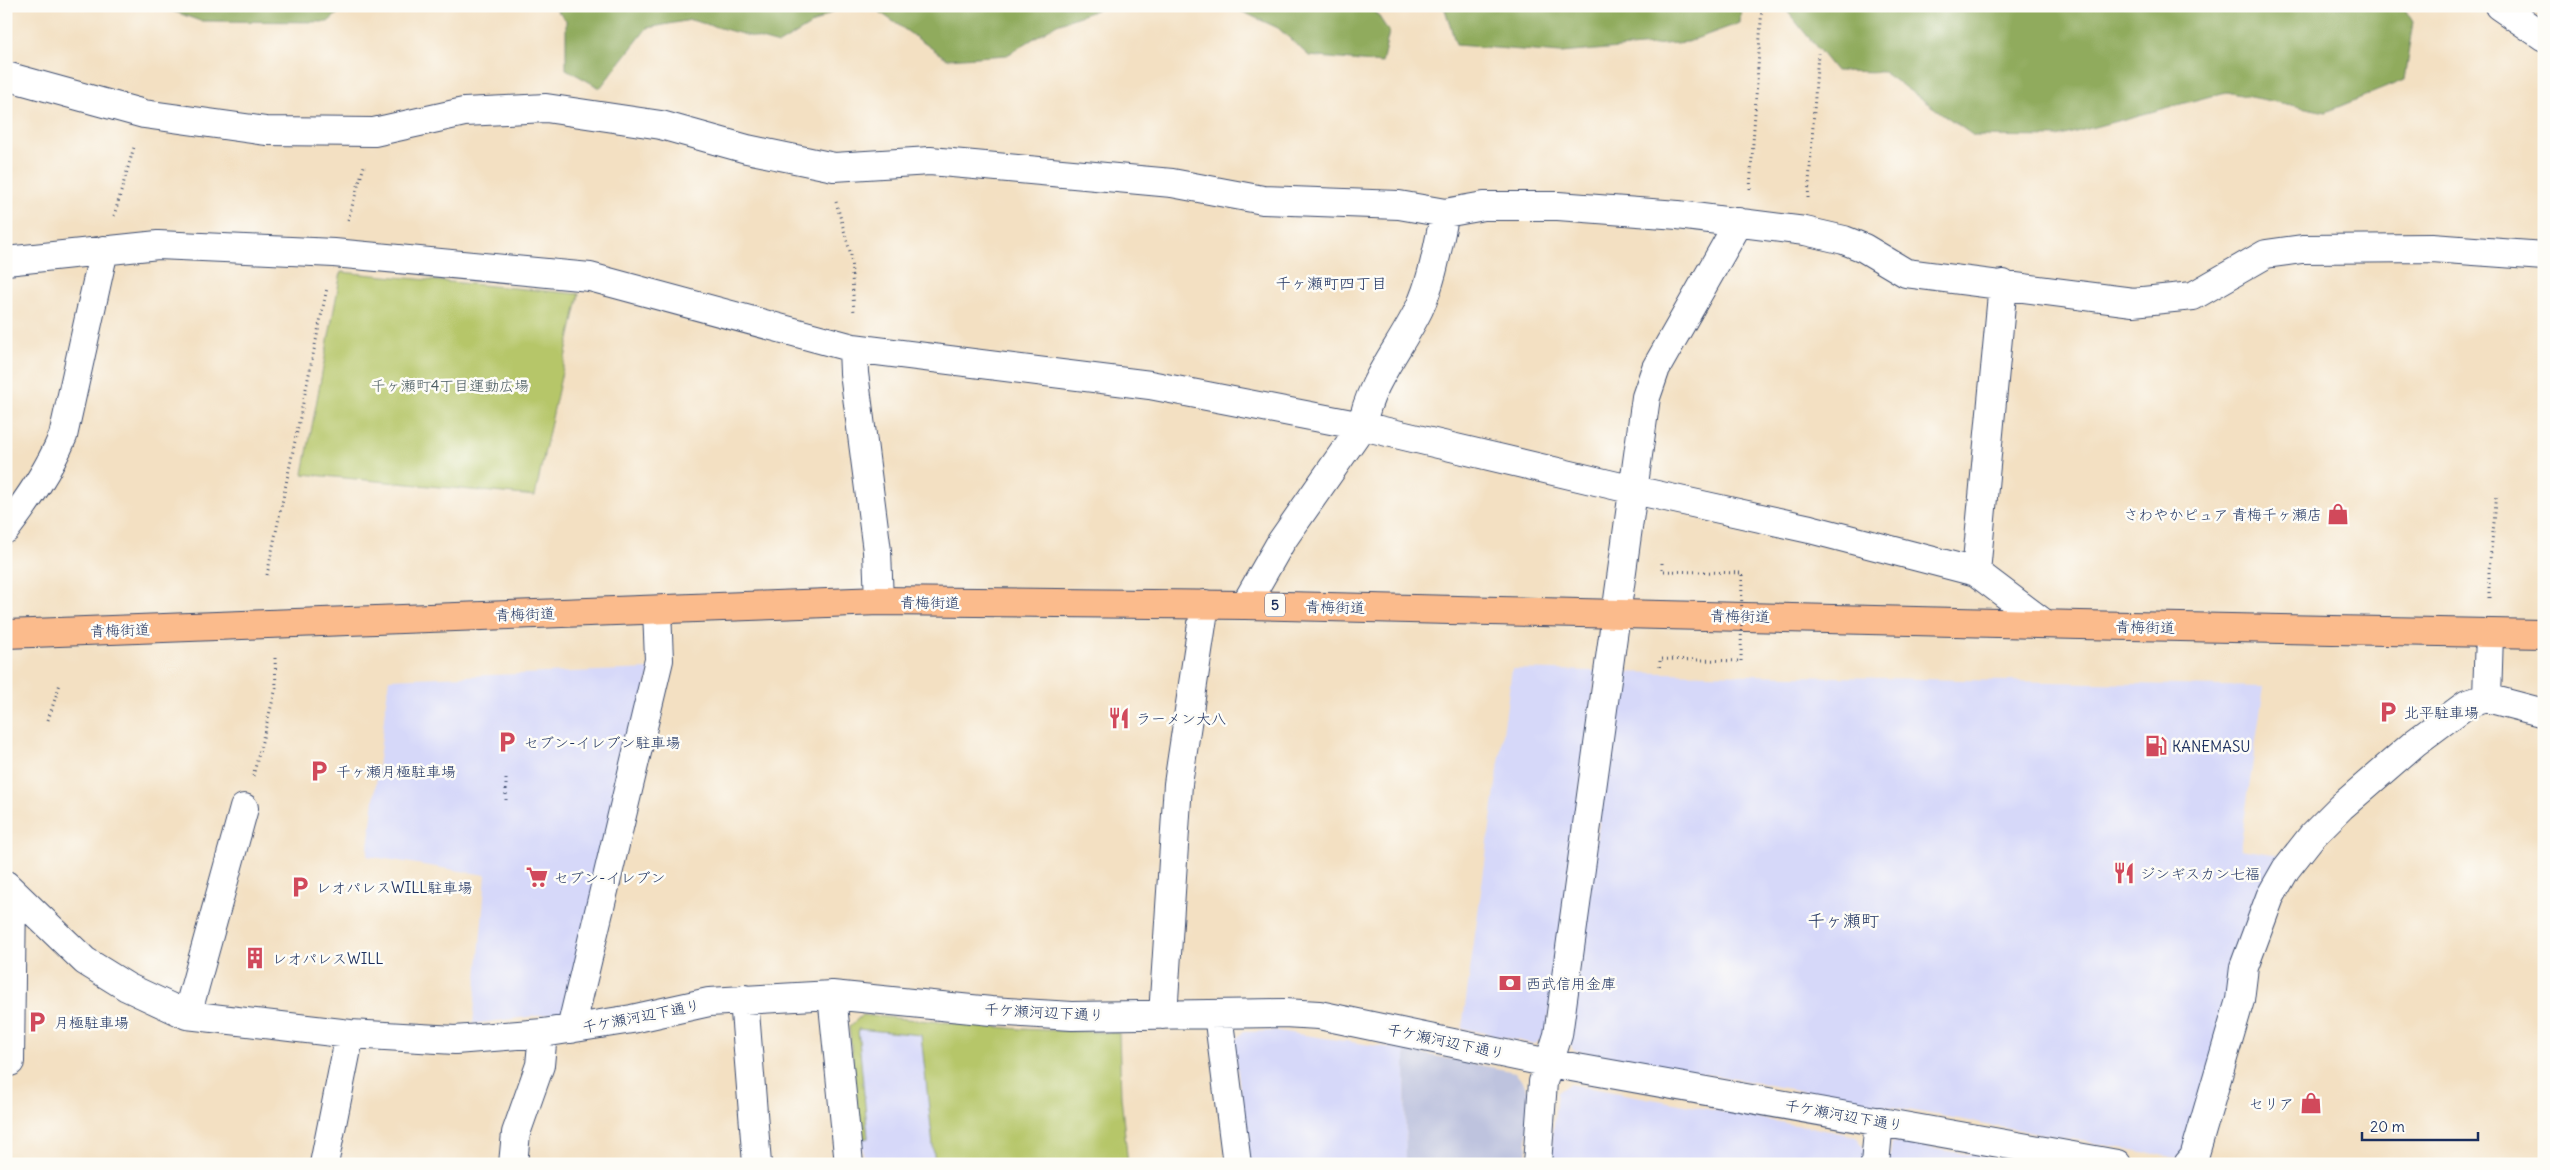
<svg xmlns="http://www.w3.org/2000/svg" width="2550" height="1170" viewBox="0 0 2550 1170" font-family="Delius,'Klee One',sans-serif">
  <rect width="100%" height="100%" fill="#fdfcf7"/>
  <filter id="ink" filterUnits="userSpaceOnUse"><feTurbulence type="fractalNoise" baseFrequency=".02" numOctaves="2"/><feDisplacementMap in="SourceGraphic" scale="10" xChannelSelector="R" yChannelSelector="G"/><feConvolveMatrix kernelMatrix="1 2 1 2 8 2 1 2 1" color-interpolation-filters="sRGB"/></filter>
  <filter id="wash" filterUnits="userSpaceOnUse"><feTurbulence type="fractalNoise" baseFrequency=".0096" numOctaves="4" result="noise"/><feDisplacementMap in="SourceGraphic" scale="20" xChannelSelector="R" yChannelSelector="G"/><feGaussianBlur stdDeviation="1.12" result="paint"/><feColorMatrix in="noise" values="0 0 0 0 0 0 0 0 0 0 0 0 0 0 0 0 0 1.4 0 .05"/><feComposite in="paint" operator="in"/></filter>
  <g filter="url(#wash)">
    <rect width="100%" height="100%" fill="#f3e0c2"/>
    <path fill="#d6d8f9" d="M650 669 567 1012 473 1024 486 875 367 856 389 679Z
      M1512 669 1596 671 1546 1036 1534 1044 1462 1028Z
      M1620 672 2264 687 2240 849 2286 856 2188 1147 2177 1158 1573 1050 1569 1039Z
      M862 1015 920 1021 935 1164H864L849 1027Z
      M1278 1031 1405 1050 1406 1164H1249L1234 1041 1243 1032Z
      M1569 1084 1857 1136 1865 1150 1864 1164H1550L1557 1092Z
      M1892 1142 1985 1157 2024 1164H1888Z"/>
    <path fill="#bec3de" d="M1405 1050 1515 1072 1529 1091 1526 1164H1406Z"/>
    <path fill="#b6c669" stroke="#687a64" d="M341 272 579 294 535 496 303 474Z
      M862 1015 1020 1029 1119 1033 1121 1097 1128 1164H935L921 1035 858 1029 868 1138 861 1139 849 1027Z"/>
    <path fill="#90ab5d" stroke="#566d5e" d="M159 6H346L328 22 200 21Z
      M552 6H842L779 44 691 20 647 28 600 88 566 69V20Z
      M871 6H1108L1057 24 1007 55 947 59Z
      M1230 6H1372L1389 32 1382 63 1309 56 1278 28Z
      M1444 6H1741L1740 23 1687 42 1561 53 1456 45Z
      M1783 6H2403L2413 22 2404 80 2326 112 2226 92 2057 137 1974 136 1883 72 1836 71Z"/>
  </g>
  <g filter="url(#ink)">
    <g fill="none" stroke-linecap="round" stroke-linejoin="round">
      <g stroke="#3b4a6d" stroke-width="30">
        <path id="minor" d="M2499 6 2544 37
          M6 76 144 114 266 131 374 132 464 112 546 108 661 125 747 149 834 167 930 161 1172 183 1263 200 1399 205 1445 213 1484 206H1558L1678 215 1805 231 1844 240 1864 248 1906 273 2133 302 2193 296 2266 254 2302 249 2432 248 2544 256
          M6 261 158 245 334 253 590 277 853 348 1150 385 1362 426 1634 490 1810 529 1976 572 2045 624
          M853 348 854 373 877 551 879 601
          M6 529C28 500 49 470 63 436L104 250
          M1976 572 2003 284
          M1245 605 1281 542 1362 426C1369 383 1400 348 1419 309 1433 279 1438 245 1445 213
          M2489 634 2487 698 2544 713
          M6 885 85 961 127 987 187 1015 350 1034 455 1040 543 1033 632 1019 709 1002 832 995 991 1011 1072 1016 1284 1013 1319 1015 1549 1063 2117 1164
          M832 995 849 1164
          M744 999 757 1164
          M1218 1014 1237 1164
          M187 1015 244 808
          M1163 1015 1178 784 1205 604
          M571 1029 659 660 657 610
          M6 1063 10 1062 12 891
          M324 1164 350 1034
          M513 1164 516 1133 540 1065 543 1033
          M1537 1164 1543 1082 1558 1035 1646 397 1656 368 1739 222
          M1875 1164 1879 1121
          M2188 1164 2194 1157 2240 1000 2244 967 2270 897 2286 869 2312 836 2341 807 2416 742 2467 704 2487 698"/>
      </g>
      <g stroke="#3b4a6d" stroke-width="30">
        <path id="major" d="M6 634 879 601 1245 605 2080 625 2544 634"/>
      </g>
      <path stroke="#3b4a6d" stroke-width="3" stroke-dasharray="1 4" stroke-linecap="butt" d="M1750 189 1762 6
        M1808 198 1818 53
        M836 202 851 255 854 314
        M114 216 134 147
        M348 220 364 166
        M1662 563V571L1742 573
        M267 575 327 288
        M2489 598V570L2497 494
        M1660 667V659L1741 661
        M48 720 60 684
        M253 776 276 688 275 658
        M506 779V804"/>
      <use href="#minor" stroke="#fff" stroke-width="28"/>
      <use href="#major" stroke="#fbbb8c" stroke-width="28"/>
      <path stroke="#3b4a6d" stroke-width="3" stroke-dasharray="1 4" stroke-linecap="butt" d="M1741 661 1742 573"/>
    </g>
  </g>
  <defs>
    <g id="shop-bare" transform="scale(1.725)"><path d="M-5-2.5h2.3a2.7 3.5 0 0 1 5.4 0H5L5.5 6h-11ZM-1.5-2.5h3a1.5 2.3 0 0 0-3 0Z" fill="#d1495b" stroke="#fdfcf7" stroke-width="2.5" paint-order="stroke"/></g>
    <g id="parking-bare" transform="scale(1.725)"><path d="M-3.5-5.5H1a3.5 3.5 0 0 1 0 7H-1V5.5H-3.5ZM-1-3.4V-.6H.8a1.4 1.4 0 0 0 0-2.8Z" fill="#d1495b" stroke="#fdfcf7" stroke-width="2.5" paint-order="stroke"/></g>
    <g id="restaurant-bare" transform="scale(1.725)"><path d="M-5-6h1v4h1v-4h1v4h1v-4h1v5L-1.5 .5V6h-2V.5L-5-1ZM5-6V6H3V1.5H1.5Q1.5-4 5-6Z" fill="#d1495b" stroke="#fdfcf7" stroke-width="2.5" paint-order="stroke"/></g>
    <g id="fuel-bare" transform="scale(1.725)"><path d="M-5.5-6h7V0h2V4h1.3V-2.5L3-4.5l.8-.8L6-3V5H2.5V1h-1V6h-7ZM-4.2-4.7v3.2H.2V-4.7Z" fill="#d1495b" stroke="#fdfcf7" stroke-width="2.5" paint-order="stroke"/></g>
    <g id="supermarket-bare" transform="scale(1.725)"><path d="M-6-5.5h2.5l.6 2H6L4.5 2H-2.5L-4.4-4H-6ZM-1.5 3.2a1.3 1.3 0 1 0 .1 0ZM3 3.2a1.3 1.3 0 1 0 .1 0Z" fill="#d1495b" stroke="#fdfcf7" stroke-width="2.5" paint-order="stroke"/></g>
    <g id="building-bare" transform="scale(1.725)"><path d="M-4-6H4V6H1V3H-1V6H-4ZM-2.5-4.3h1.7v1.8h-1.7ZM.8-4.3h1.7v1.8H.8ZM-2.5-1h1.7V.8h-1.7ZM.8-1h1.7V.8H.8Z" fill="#d1495b" stroke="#fdfcf7" stroke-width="2.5" paint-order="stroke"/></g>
    <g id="bank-bare" transform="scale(1.725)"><path d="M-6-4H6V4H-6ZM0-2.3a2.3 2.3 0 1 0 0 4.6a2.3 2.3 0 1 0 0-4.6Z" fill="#d1495b" stroke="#fdfcf7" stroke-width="2.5" paint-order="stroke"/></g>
  </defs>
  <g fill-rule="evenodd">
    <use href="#shop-bare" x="2338" y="514"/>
    <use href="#parking-bare" x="2388" y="712"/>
    <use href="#restaurant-bare" x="1119" y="718"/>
    <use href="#parking-bare" x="507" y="742"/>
    <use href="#fuel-bare" x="2156" y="746"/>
    <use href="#parking-bare" x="319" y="771"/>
    <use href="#restaurant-bare" x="2124" y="873"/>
    <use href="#supermarket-bare" x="537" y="877"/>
    <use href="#parking-bare" x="300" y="887"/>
    <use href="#building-bare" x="255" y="958"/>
    <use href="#bank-bare" x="1510" y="983"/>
    <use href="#parking-bare" x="37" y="1022"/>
    <use href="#shop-bare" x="2311" y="1103"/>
  </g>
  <g text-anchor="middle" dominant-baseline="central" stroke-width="5" stroke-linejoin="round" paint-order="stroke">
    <rect fill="#fdfcf7" stroke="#5f6c8c" stroke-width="1" x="1265" y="593.5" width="20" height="23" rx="4"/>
    <g font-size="14" font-weight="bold" fill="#1b2f5e">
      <text x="1275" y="605">5</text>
    </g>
    <g font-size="15" fill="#4a5c61" stroke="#fdfcf7">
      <text x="450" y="385">千ヶ瀬町4丁目運動広場</text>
    </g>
    <g font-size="15" fill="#1b2f5e" stroke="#fdfcf7" text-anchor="start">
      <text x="2322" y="514" text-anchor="end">さわやかピュア 青梅千ヶ瀬店</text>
      <text x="2404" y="712">北平駐車場</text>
      <text x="1136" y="718">ラーメン大八</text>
      <text x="524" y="742">セブン-イレブン駐車場</text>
      <text x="2172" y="746">KANEMASU</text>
      <text x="336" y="771">千ヶ瀬月極駐車場</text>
      <text x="2140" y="873">ジンギスカン七福</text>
      <text x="554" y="877">セブン-イレブン</text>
      <text x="316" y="887">レオパレスWILL駐車場</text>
      <text x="272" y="958">レオパレスWILL</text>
      <text x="1526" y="983">西武信用金庫</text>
      <text x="54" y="1022">月極駐車場</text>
      <text x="2294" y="1103" text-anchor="end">セリア</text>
    </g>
    <g font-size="15" fill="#1b2f5e" stroke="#fdfcf7">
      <text x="930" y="602">青梅街道</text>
      <text transform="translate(1335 607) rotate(1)">青梅街道</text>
      <text transform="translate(525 614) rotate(-2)">青梅街道</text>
      <text transform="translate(1740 616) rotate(1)">青梅街道</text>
      <text transform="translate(2145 627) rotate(1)">青梅街道</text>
      <text transform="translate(120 630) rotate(-2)">青梅街道</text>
      <text transform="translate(1044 1012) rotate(3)">千ケ瀬河辺下通り</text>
      <text transform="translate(641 1016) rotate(-11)">千ケ瀬河辺下通り</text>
      <text transform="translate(1446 1041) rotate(12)">千ケ瀬河辺下通り</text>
      <text transform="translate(1844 1115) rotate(10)">千ケ瀬河辺下通り</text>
    </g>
    <g font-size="16" fill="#1b2f5e" stroke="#fdfcf7">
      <text x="1331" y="283">千ヶ瀬町四丁目</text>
    </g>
    <g font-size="18" fill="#1b2f5e" stroke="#fdfcf7">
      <text x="1843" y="920">千ヶ瀬町</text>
    </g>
  </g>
  <rect width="2550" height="1170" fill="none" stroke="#fdfcf7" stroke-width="25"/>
  <path d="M2362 1132v8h116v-8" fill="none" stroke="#1b2f5e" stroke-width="2.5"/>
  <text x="2370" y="1132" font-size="15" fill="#1b2f5e" stroke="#fdfcf7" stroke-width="4" paint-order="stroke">20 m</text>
</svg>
